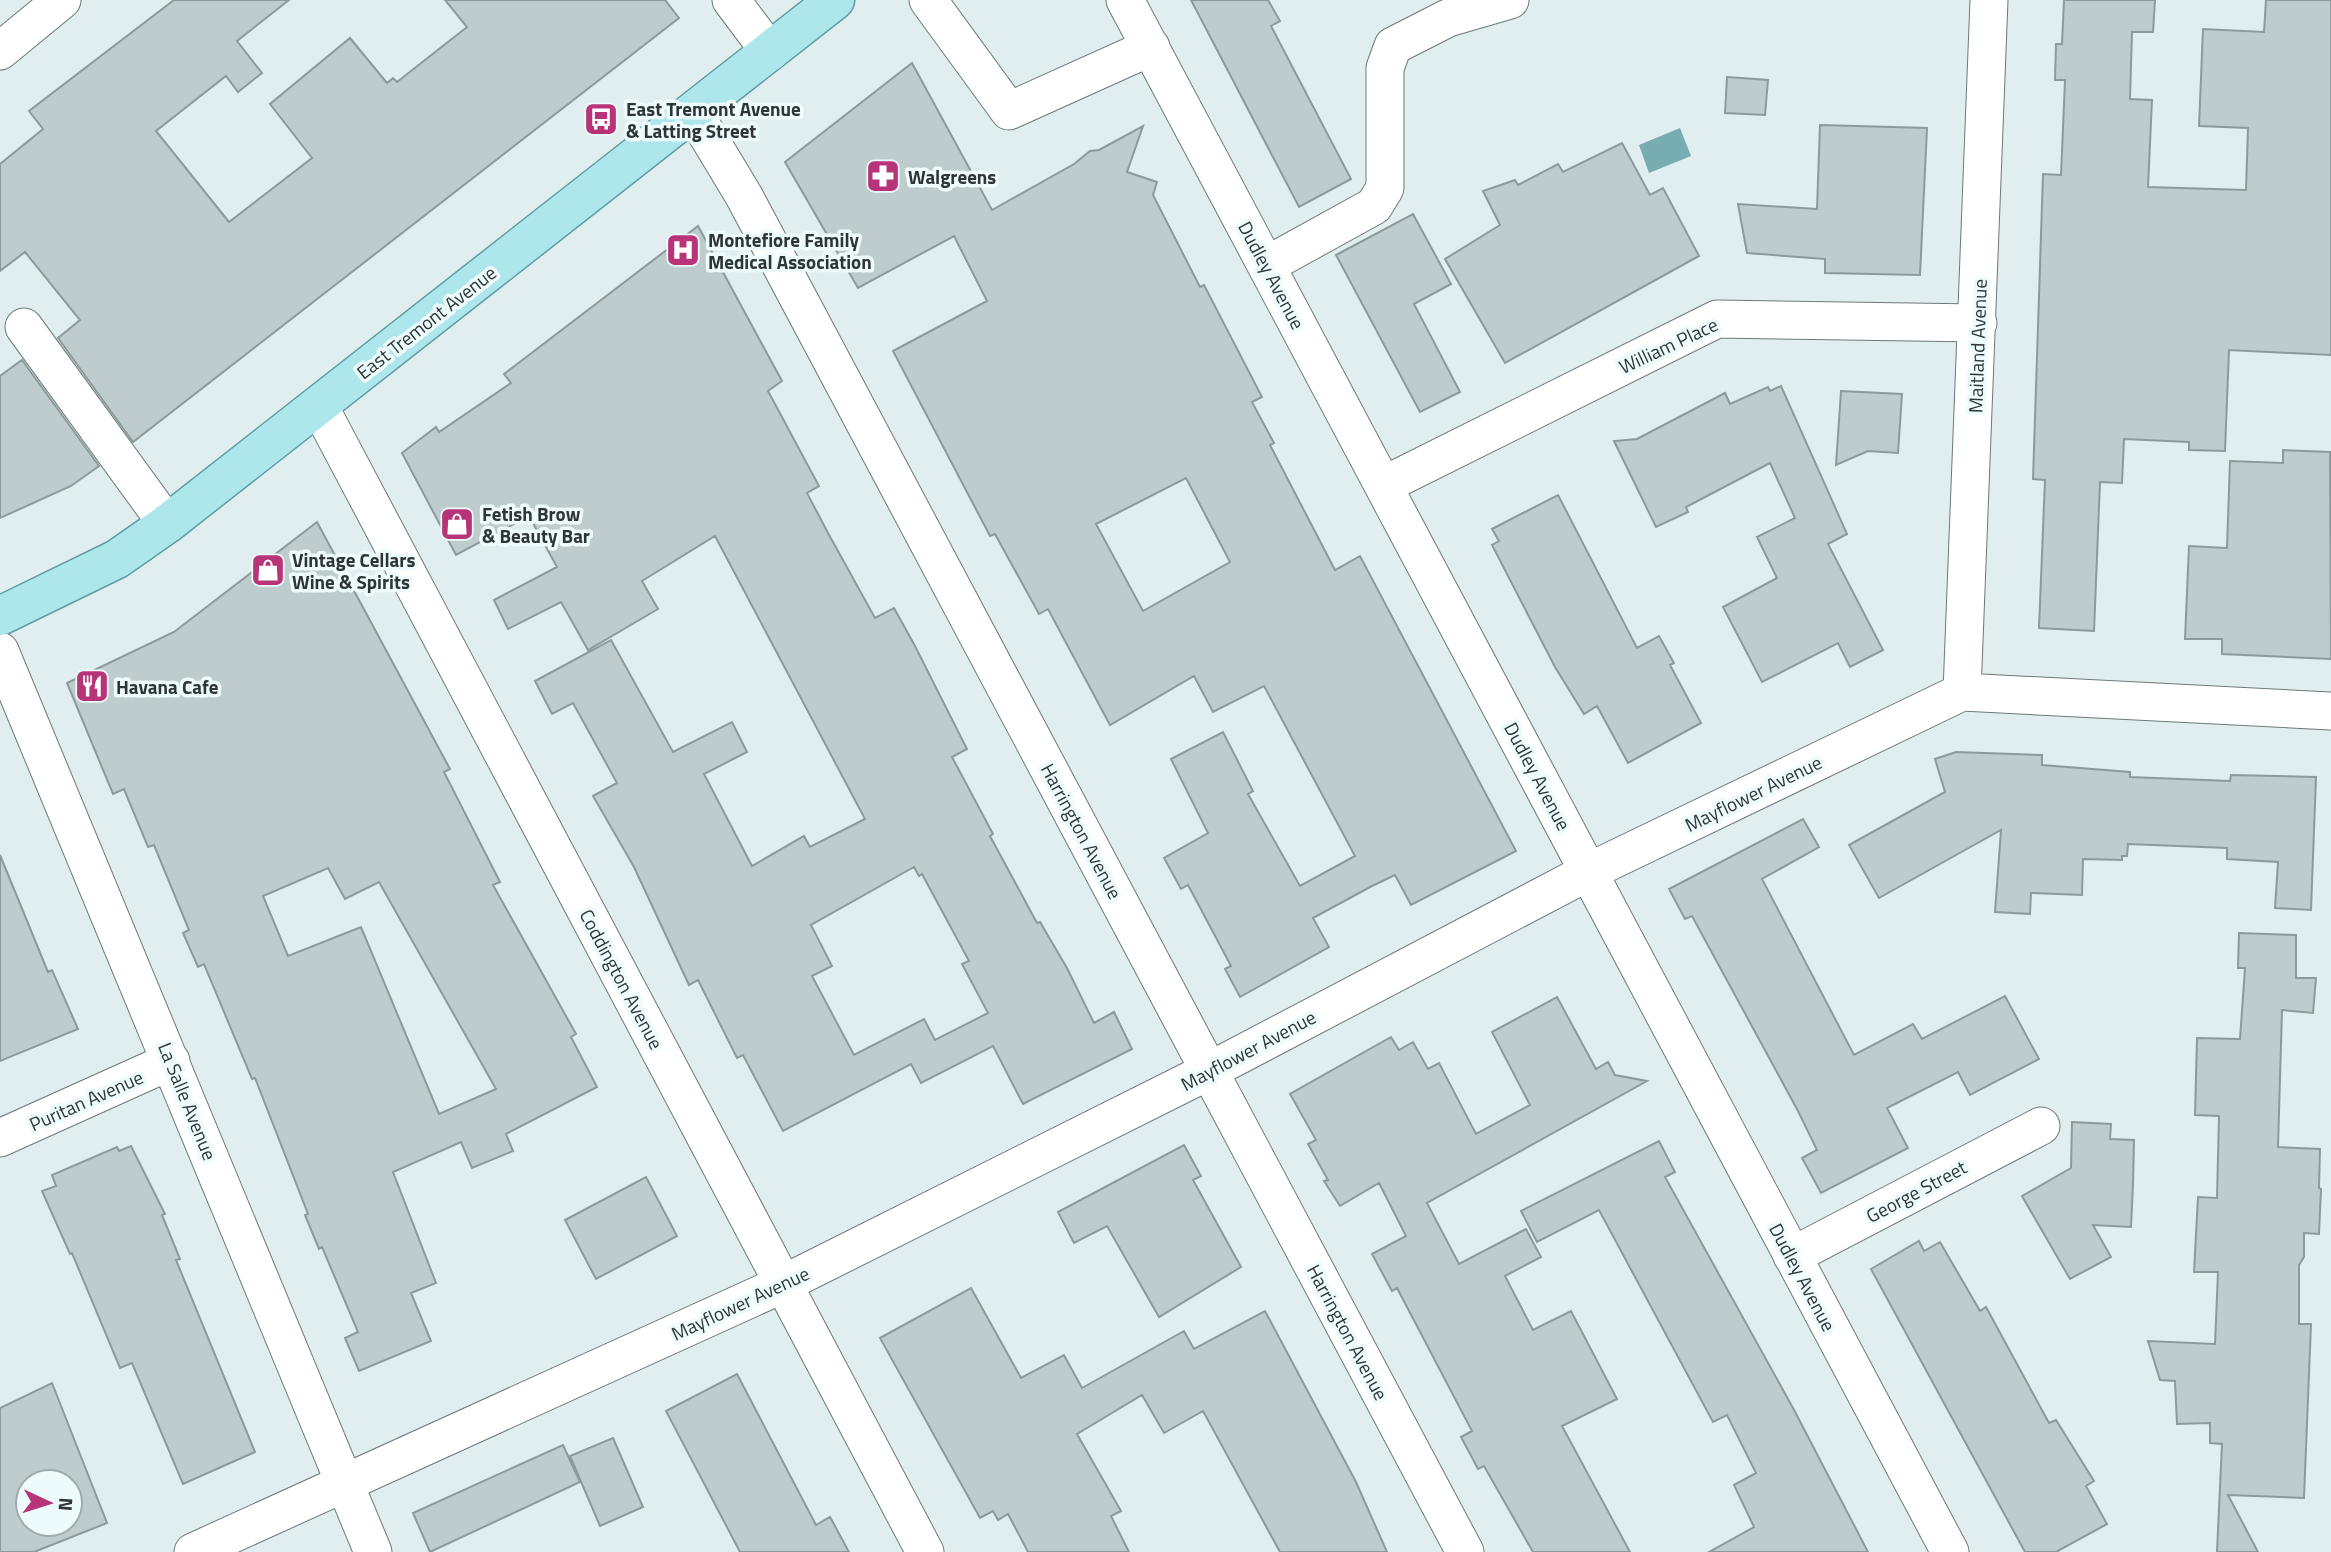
<svg xmlns="http://www.w3.org/2000/svg" width="2331" height="1552" viewBox="0 0 2331 1552" font-family="'Titillium Web',sans-serif">
  <rect width="100%" height="100%" fill="#e0eeef"/>
  <path fill="#77acb1" d="M1680 128 1691 156 1649 173 1639 145Z"/>
  <path fill="#becccd" stroke="#8d9a9b" stroke-width="2" fill-rule="evenodd" d="M174 0H289L237 41 262 73 238 92 226 76 156 131 229 222 312 158 270 104 350 38 387 83 393 78 397 82 467 27 445 0H665L679 18 133 442 58 338 80 320 25 252 0 271V164L43 129 29 111Z
    M1191 0H1268L1280 21 1271 26 1351 179 1299 207Z
    M2064 0H2155L2153 32H2132L2130 99 2152 100 2148 187 2246 190 2248 128 2199 126 2203 29 2264 32 2266 0H2331V355L2229 350 2225 451 2189 450V442L2124 439 2122 483 2100 482 2094 631 2039 628 2045 480 2033 479 2043 174 2061 175 2065 80H2055L2056 44H2062Z
    M912 63 992 210 1074 164 1090 151 1099 150 1143 126 1127 172 1157 182 1153 195 1200 287 1204 285 1262 397 1252 402 1274 443 1270 445 1335 570 1360 556 1516 851 1411 905 1395 875 1372 886 1313 918 1329 947 1240 997 1225 969 1231 966 1188 885 1181 889 1164 858 1208 833 1171 759 1223 732 1253 791 1248 794 1300 886 1355 856 1264 686 1213 712 1194 676 1110 725 1048 609 1039 614 995 534 990 536 893 351 987 301 954 236 858 288 785 162ZM1186 478 1230 562 1143 611 1096 524Z
    M1727 77 1768 80 1765 115 1725 113Z
    M1820 125 1927 128 1920 275 1825 273V259L1747 253 1738 204 1817 209Z
    M1622 143 1650 195 1663 188 1699 256 1505 363 1445 259 1500 225 1483 191 1515 180 1518 185 1558 164 1563 172Z
    M1413 214 1451 284 1414 304 1460 392 1420 412 1336 255Z
    M698 226 782 381 768 391 819 486 807 493 828 533 875 618 894 608 915 646 967 749 952 757 993 834 990 836 1037 923 1040 922 1067 968 1094 1023 1114 1012 1132 1049 1023 1104 993 1046 921 1083 911 1064 783 1131 743 1055 737 1058 698 980 689 985 634 867 593 796 617 783 573 703 552 714 535 681 611 640 673 752 732 722 747 752 704 774 752 866 804 836 810 847 865 819 715 536 642 581 658 609 588 650 561 602 508 629 494 600 557 567 529 516 456 555 402 453 436 427 439 432 511 383 504 374ZM914 867 919 876 922 874 969 961 962 964 988 1013 935 1040 924 1019 854 1055 812 976 832 966 811 925Z
    M22 360 99 466 71 486 0 518V376Z
    M1781 386 1847 534 1828 544 1883 650 1850 667 1838 643 1762 682 1723 607 1777 578 1757 537 1795 518 1770 463 1686 507 1688 512 1656 527 1614 441 1637 439 1725 393 1730 404 1768 387 1770 391Z
    M1841 391 1902 394 1898 453 1868 451 1836 465Z
    M2283 450 2330 452 2331 659 2222 654V639H2185L2189 546 2227 548 2230 461 2283 463Z
    M1558 495 1637 648 1659 636 1674 663 1670 665 1701 723 1628 763 1597 706 1584 714 1555 667 1492 545 1499 541 1492 529Z
    M317 522 450 769 444 772 500 882 493 885 576 1034 571 1037 597 1087 506 1134 513 1151 472 1168 461 1142 393 1172 436 1283 411 1293 431 1341 359 1371 345 1338 358 1332 322 1247 319 1249 305 1215 308 1214 255 1078 252 1079 204 964 198 967 183 933 189 930 154 845 148 847 124 789 113 794 67 683 174 632ZM328 868 345 899 379 882 496 1089 439 1114 361 927 288 956 263 896Z
    M1956 752 2042 755V765L2130 772V777L2230 781 2231 775 2316 777 2311 910 2275 908 2278 862 2227 859V848L2128 844 2127 856H2122V860L2083 859 2082 895 2031 893 2030 914 1995 912 2001 830 1879 898 1849 845 1945 792 1935 759Z
    M1803 819 1819 847 1762 879 1854 1055 1913 1024 1922 1039 2005 996 2039 1059 1970 1095 1958 1072 1887 1108 1908 1148 1821 1193 1802 1158 1817 1150 1798 1111 1692 916 1685 919 1669 889Z
    M0 855 48 972 52 970 78 1029 0 1061Z
    M2239 933 2296 935V978H2316L2313 1013 2282 1010 2278 1147 2320 1149 2319 1188 2321 1189 2319 1234 2304 1233V1257L2299 1265V1324H2311L2304 1498 2228 1495 2258 1552H2217L2222 1444 2210 1443V1423L2177 1424 2175 1381 2160 1380 2148 1341 2215 1344 2218 1272H2194L2198 1197 2217 1198 2219 1116 2195 1115 2197 1038 2240 1039 2245 968H2238Z
    M1557 997 1596 1069 1608 1062 1615 1075 1647 1081 1427 1203 1459 1264 1526 1229 1541 1257 1505 1276 1533 1330 1571 1311 1617 1399 1562 1426 1630 1552H1533L1484 1466 1478 1469 1461 1437 1472 1431 1397 1288 1392 1291 1372 1254 1406 1236 1379 1183 1340 1206 1324 1181 1328 1180 1308 1144 1316 1140 1290 1094 1391 1037 1399 1050 1413 1042 1428 1069 1439 1063 1476 1134 1530 1105 1492 1032Z
    M2072 1122 2111 1124 2110 1139 2134 1140 2133 1184 2131 1227 2093 1225 2111 1257 2070 1279 2022 1196 2071 1168Z
    M1659 1141 1675 1172 1665 1177 1793 1408 1868 1552H1709L1754 1527 1734 1485 1756 1473 1727 1415 1713 1422 1599 1210 1537 1242 1521 1211Z
    M1184 1145 1201 1176 1193 1180 1241 1267 1159 1317 1107 1226 1074 1243 1058 1212Z
    M131 1146 165 1214 162 1215 180 1259 176 1260 255 1452 183 1484 132 1363 120 1368 72 1253 70 1254 42 1191 56 1186 52 1175 117 1147 119 1151Z
    M646 1177 677 1236 596 1279 565 1220Z
    M1919 1241 1924 1251 1940 1242 1980 1311 1986 1307 2049 1423 2056 1420 2094 1481 2086 1486 2107 1524 2056 1552H2025L1871 1269Z
    M971 1288 1021 1378 1064 1355 1082 1388 1184 1331 1194 1349 1265 1311 1356 1482 1387 1552H1280L1203 1411 1164 1433 1142 1395 1077 1434 1121 1511 1111 1516 1129 1552H1028L1008 1514 998 1520 993 1511 980 1518 880 1338Z
    M737 1374 816 1525 830 1517 849 1552H740L666 1411Z
    M52 1383 107 1523 34 1552H0V1408ZM28 1482H70V1524H28Z
    M613 1438 643 1507 600 1526 570 1456Z
    M563 1445 580 1482 430 1552 413 1513Z"/>
  <g fill="none" stroke-linecap="round" stroke-linejoin="round">
    <g stroke="#6c797a" stroke-width="39">
      <path id="minor" d="M731 0 770 52
        M928 0 1009 111 1151 47
        M1125 0 1950 1552
        M0 51 62 0
        M694 113 744 196 1465 1552
        M1267 265 1374 206 1385 188V68L1393 46 1448 18 1510 0
        M24 327 167 524
        M319 406 925 1552
        M1384 485 1717 319 1978 323
        M0 651 373 1552
        M1962 692 1989 0
        M0 1138 171 1061
        M1792 1256 2041 1126
        M193 1552 783 1284 1209 1071 1588 872 1962 692 2331 711"/>
    </g>
    <g stroke="#5d9da3" stroke-width="41">
      <path id="major" d="M0 616 117 559 167 524 835 0"/>
    </g>
    <use href="#minor" stroke="#fff" stroke-width="37"/>
    <use href="#major" stroke="#ade6eb" stroke-width="38"/>
  </g>
  <defs>
    <g id="bus-square" transform="scale(1.75)"><rect x="-9" y="-9" width="18" height="18" rx="4" fill="#b83479" stroke="#edfbfd"/><path d="M-5-6H5V4H4V6H2V4H-2V6H-4V4H-5ZM-3.5-4V0h7V-4ZM-3.5 1.2v1.5H-2V1.2ZM2 1.2v1.5H3.5V1.2Z" fill="#fff"/></g>
    <g id="pharmacy-square" transform="scale(1.75)"><rect x="-9" y="-9" width="18" height="18" rx="4" fill="#b83479" stroke="#edfbfd"/><path d="M-2-6h4v4h4v4h-4v4h-4v-4h-4v-4h4Z" fill="#fff"/></g>
    <g id="hospital-square" transform="scale(1.75)"><rect x="-9" y="-9" width="18" height="18" rx="4" fill="#b83479" stroke="#edfbfd"/><path d="M-5-5h3v3.5h4V-5h3V5h-3V1.5h-4V5h-3Z" fill="#fff"/></g>
    <g id="shop-square" transform="scale(1.75)"><rect x="-9" y="-9" width="18" height="18" rx="4" fill="#b83479" stroke="#edfbfd"/><path d="M-5-2.5h2.3a2.7 3.5 0 0 1 5.4 0H5L5.5 6h-11ZM-1.5-2.5h3a1.5 2.3 0 0 0-3 0Z" fill="#fff"/></g>
    <g id="restaurant-square" transform="scale(1.75)"><rect x="-9" y="-9" width="18" height="18" rx="4" fill="#b83479" stroke="#edfbfd"/><path d="M-5-6h1v4h1v-4h1v4h1v-4h1v5L-1.5 .5V6h-2V.5L-5-1ZM5-6V6H3V1.5H1.5Q1.5-4 5-6Z" fill="#fff"/></g>
  </defs>
  <g fill-rule="evenodd">
    <use href="#bus-square" x="601" y="119"/>
    <use href="#pharmacy-square" x="883" y="176"/>
    <use href="#hospital-square" x="683" y="250"/>
    <use href="#shop-square" x="457" y="524"/>
    <use href="#shop-square" x="268" y="570"/>
    <use href="#restaurant-square" x="92" y="686"/>
  </g>
  <g text-anchor="middle" dominant-baseline="central" stroke-width="7" stroke-linejoin="round" paint-order="stroke">
    <g font-size="19" font-weight="bold" fill="#2f3435" stroke="#edfbfd" text-anchor="start">
      <text x="626" y="108">East Tremont Avenue<tspan x="626" dy="22">&amp; Latting Street</tspan></text>
      <text x="908" y="176">Walgreens</text>
      <text x="708" y="239">Montefiore Family<tspan x="708" dy="22">Medical Association</tspan></text>
      <text x="482" y="513">Fetish Brow<tspan x="482" dy="22">&amp; Beauty Bar</tspan></text>
      <text x="292" y="559">Vintage Cellars<tspan x="292" dy="22">Wine &amp; Spirits</tspan></text>
      <text x="116" y="686">Havana Cafe</text>
    </g>
    <g font-size="19" fill="#2f3435" stroke="#edfbfd">
      <text transform="translate(1272 275) rotate(62)">Dudley Avenue</text>
      <text transform="translate(426 322) rotate(-38)">East Tremont Avenue</text>
      <text transform="translate(1668 345) rotate(-25)">William Place</text>
      <text transform="translate(1977 346) rotate(-88)">Maitland Avenue</text>
      <text transform="translate(1538 776) rotate(62)">Dudley Avenue</text>
      <text transform="translate(1753 793) rotate(-26)">Mayflower Avenue</text>
      <text transform="translate(1082 831) rotate(62)">Harrington Avenue</text>
      <text transform="translate(622 979) rotate(62)">Coddington Avenue</text>
      <text transform="translate(1248 1050) rotate(-28)">Mayflower Avenue</text>
      <text transform="translate(86 1100) rotate(-24)">Puritan Avenue</text>
      <text transform="translate(188 1101) rotate(68)">La Salle Avenue</text>
      <text transform="translate(1916 1191) rotate(-28)">George Street</text>
      <text transform="translate(1803 1277) rotate(62)">Dudley Avenue</text>
      <text transform="translate(740 1303) rotate(-25)">Mayflower Avenue</text>
      <text transform="translate(1348 1332) rotate(62)">Harrington Avenue</text>
    </g>
  </g>
  <g transform="translate(49 1503) rotate(94)"><circle r="33" fill="#edfbfd" stroke="#a1abad" stroke-width="2"/>
  <path d="M0-5L12 26L0 18L-12 26Z" fill="#b83479"/>
  <text y="-10" font-size="19" font-weight="bold" text-anchor="middle" fill="#2f3435">N</text>
  </g>
</svg>
